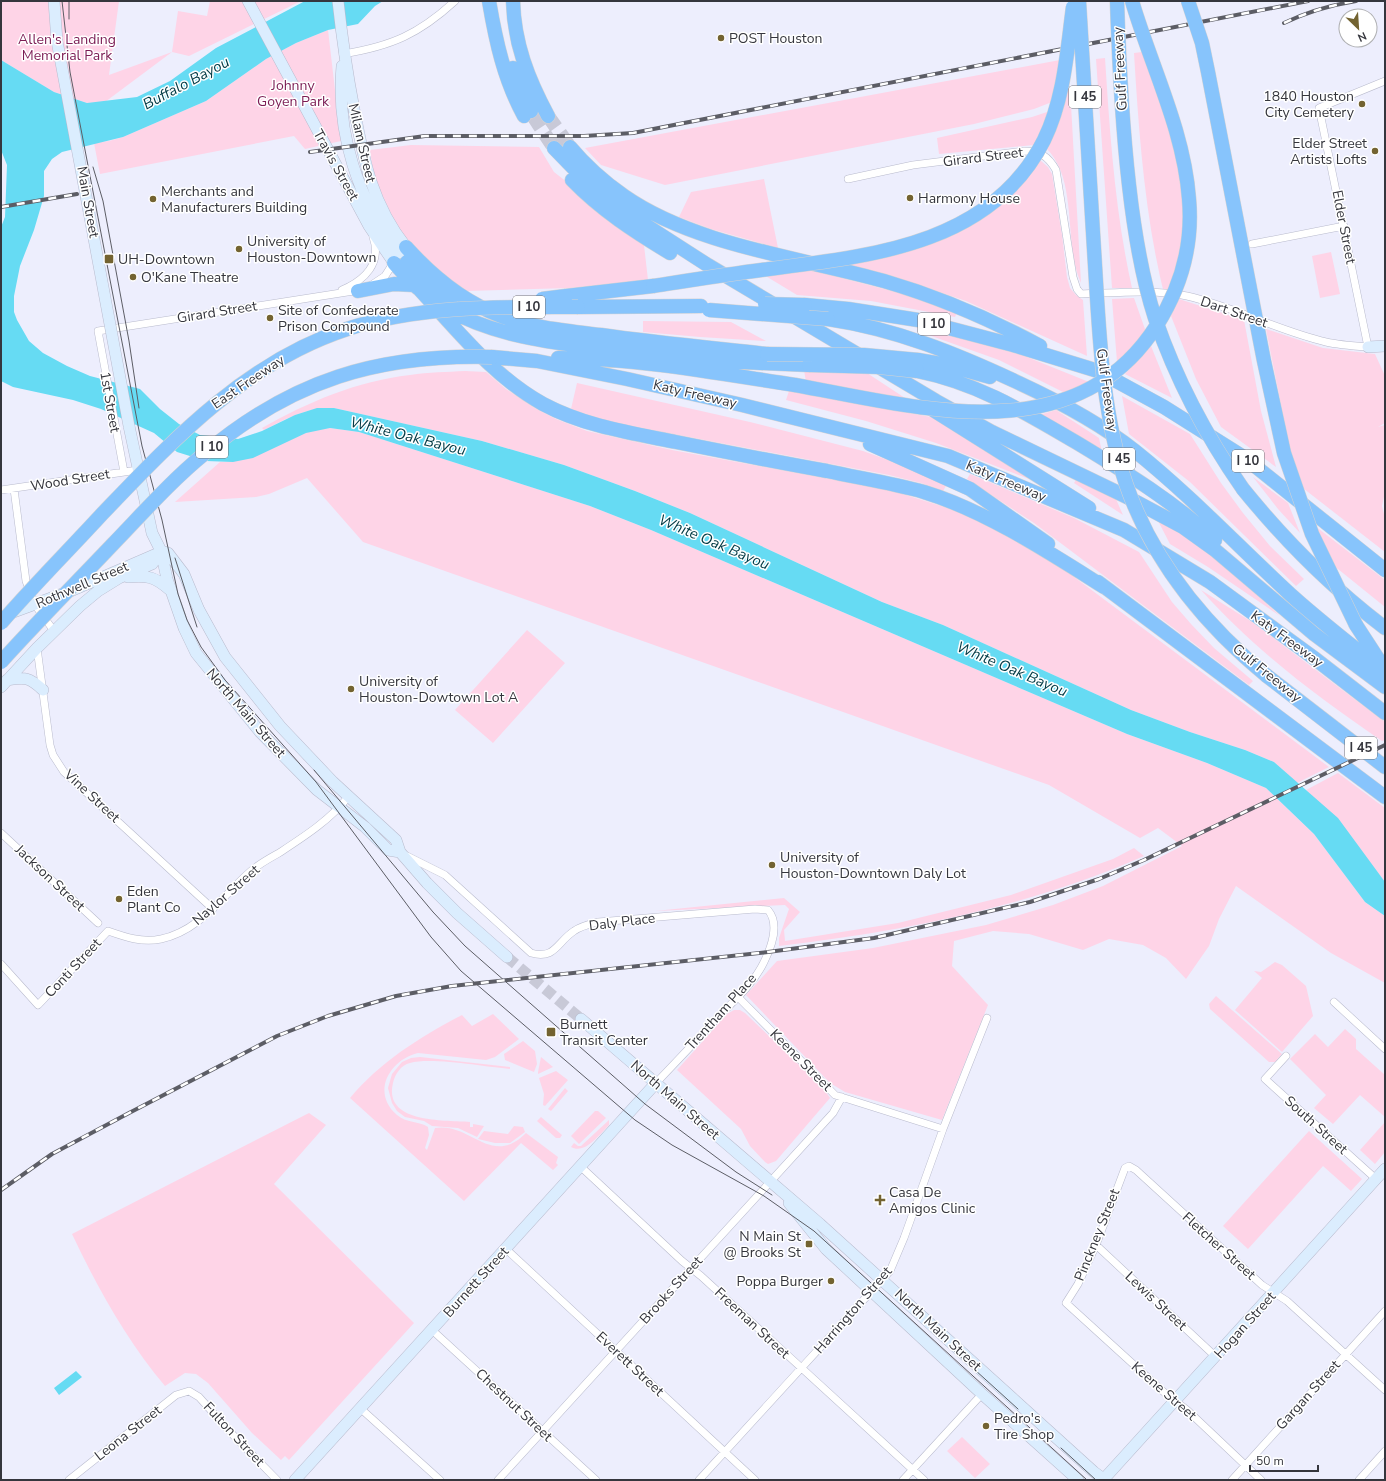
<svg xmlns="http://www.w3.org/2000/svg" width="1386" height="1481" viewBox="0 0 1386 1481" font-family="'Nunito Sans',sans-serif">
  <rect width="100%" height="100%" fill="#edeefd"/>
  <path fill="#fed4e7" d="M1 1H119L109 75 172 52 178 11 207 16 210 1H301L189 56 172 52 105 102 87 103 54 92 1 60Z
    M328 30 341 141 305 149 294 136 100 174 94 143 109 141 123 137 206 101 266 59 296 43Z
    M1142 52C1162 102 1185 162 1185 216 1185 242 1175 274 1165 298 1145 218 1139 136 1134 53Z
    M1105 58C1110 135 1115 212 1132 288H1112L1096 59Z
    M1060 60 1052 102 1034 109 974 124 665 185 601 165 585 148Z
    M1066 87H1070L1081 283C1063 245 1079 180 1046 148Z
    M1050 111 1034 145 939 154 937 138 1032 117Z
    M411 145 539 147 554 172 639 238 644 245 648 280 570 288 466 291 443 276 422 256 398 228 374 178 370 150Z
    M1040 160 1048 167 1052 174 1062 235 1067 277 1070 288 1076 295 1083 300 1087 356 966 301 889 275 842 264 919 247 1031 170Z
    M764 179 778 248 711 229 679 217 691 192Z
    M1331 252 1340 294 1320 298 1312 256Z
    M807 269 919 298 957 312 955 317 871 301 797 295 764 275Z
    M1134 298 1146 332 1117 362 1112 299Z
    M1179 299 1244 320 1261 411 1276 467 1221 427 1196 379 1171 316Z
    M643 321 731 322 766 341 700 337 643 332Z
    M924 328 1022 355 1089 382 1065 393 999 360 923 333Z
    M1266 329 1323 348 1375 354 1385 376V423L1378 427 1385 425V492L1382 506 1385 518V552L1299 485 1283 425 1282 410Z
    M1151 346 1172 398 1125 374Z
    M804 370 864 371 908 400 806 382Z
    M465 371 486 372 506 389 533 407 556 419 587 431 672 450 890 490 954 510 996 528 1058 565 1329 767 1297 783 1274 762 1245 750 1190 732 1131 710 943 625 882 602 690 513 635 491 564 465 482 441 334 408C307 407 288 418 264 430L262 428C308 402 357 381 410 375 429 372 447 372 465 371Z
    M577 383 750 422 863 451 913 469 946 486 943 491 921 483 889 475 610 422 571 409Z
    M789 391 942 419 1055 489 936 443 866 421 786 400Z
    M1122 396 1190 434 1221 483 1243 513 1270 546 1304 579 1296 586 1190 482 1129 434Z
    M1056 410 1099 438 1102 452 1039 415Z
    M330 428 359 432 590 506 651 530 1127 734 1207 763 1266 788 1314 834 1365 902 1385 916V983L1331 953 1236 886 1219 919 1209 946 1186 979 1166 958 1143 945 1109 939 1083 950 1029 934 993 931 954 941 952 966 988 1005 942 1120 845 1092 830 1083 746 995 777 961 873 948 986 925 1053 905 1103 886 1182 846 1158 828 1140 838 1049 785 363 542 307 478 269 494 256 497 175 502 220 462C252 463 276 443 305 433 313 430 322 429 330 428Z
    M970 474 1074 518 1139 552 1172 602 1191 624 1214 648 1253 681 1249 685 1034 523 967 479Z
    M1253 477 1288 503 1300 533 1278 509Z
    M1076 480 1115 497 1123 515 1074 483Z
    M1155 515 1195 538 1280 616 1208 567 1170 544Z
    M1315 526 1385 580V607L1333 565Z
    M1201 590 1252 622 1385 722V740L1382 741C1315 695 1256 651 1201 590Z
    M527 630 565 663 493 743 455 710Z
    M1338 773 1385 808V882L1365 856 1306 790Z
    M1134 848 1144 856C1029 907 903 931 779 946V938L789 909 785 905 655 911 784 898 800 912 784 930 785 941 898 923 1011 895 1113 859Z
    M1275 962 1282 965 1306 986 1313 1016 1282 1052 1235 1010 1262 978 1254 971 1261 972Z
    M1216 996 1282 1054 1275 1062H1269L1210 1009 1209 1004Z
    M734 1010H740L745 1013 824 1089 830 1098 776 1161 768 1164 765 1162 750 1146 741 1129 677 1070 727 1014Z
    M493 1014 519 1039 495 1057 486 1060 418 1053C389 1060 371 1093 397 1115 406 1123 419 1121 428 1127L429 1135 425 1148 427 1150 435 1128C471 1122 491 1168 526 1133L558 1157 556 1163 558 1165 553 1170 521 1143 464 1201 350 1098C380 1062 420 1037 462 1015L472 1026Z
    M1345 1029 1356 1039V1049L1385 1075V1117L1360 1095 1333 1124 1314 1108 1326 1095 1290 1059 1315 1034 1328 1047Z
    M523 1041 535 1051 537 1064 534 1072 505 1060 504 1054Z
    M420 1057 510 1067V1069C485 1067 432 1057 410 1063 401 1065 395 1074 393 1083 383 1124 445 1120 470 1122V1127H473V1124L484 1126 477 1137 458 1128 432 1126 424 1121 405 1117 397 1111 392 1103 388 1088 392 1074 402 1062 411 1058Z
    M541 1057 553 1067 538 1074V1072Z
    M556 1071 568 1080 545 1106 543 1105 544 1094 539 1078Z
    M565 1088 568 1091 551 1111 548 1109Z
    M595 1111H598L606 1118 579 1144 571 1136Z
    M309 1113 326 1125 274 1184 414 1323 289 1460 285 1456 281 1460 252 1433 208 1383 196 1374 185 1373 165 1386C127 1341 97 1287 72 1234Z
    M541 1117 562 1135 560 1138H556L537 1121Z
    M609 1120V1125C600 1134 585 1155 571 1147L574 1143 578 1146H581Z
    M1385 1122V1152L1375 1164 1360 1150Z
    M514 1126 523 1127 525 1132 510 1143H495L478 1139 484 1131 508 1134Z
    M1309 1131 1362 1179 1351 1191 1323 1166 1248 1249 1223 1226Z
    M962 1437 990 1464 975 1478 947 1451Z"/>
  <path fill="#66dbf3" d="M305 1H383L375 6 358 24 328 30 296 43 266 59 206 101 123 137 62 152 52 159 44 171V196L34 230 20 266 14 296V312L17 320 29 341 43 353 67 366 90 376 140 389 160 409 179 424 200 435 238 439 262 431 295 415 317 408H334L482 441 564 465 635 491 690 513 882 602 943 625 1131 710 1190 732 1245 750 1274 762 1338 818 1385 882V916L1365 902 1314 834 1266 788 1207 763 1127 734 651 530 590 506 359 432 330 428 306 433 253 458 233 462 206 461 177 452 154 433 101 409 73 400 13 387 1 381V227L5 217 7 165 1 150V60L54 92 87 103 137 97 170 81 216 48Z
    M76 1371 82 1377 59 1395 54 1388Z"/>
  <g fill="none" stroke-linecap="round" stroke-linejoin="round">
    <path stroke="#c8c9d7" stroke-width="11" stroke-dasharray="11 5.5" stroke-linecap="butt" d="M507 957 581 1019"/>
    <path stroke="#c8c9d7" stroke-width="14" stroke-dasharray="14 7" stroke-linecap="butt" d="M533 116 554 148
      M548 116 570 147"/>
    <g stroke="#b9bbcd" stroke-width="8">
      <path id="street" d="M343 54C392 46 419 34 455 1
        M848 179 913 165 1024 151C1040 151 1048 156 1056 170L1073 277 1077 289 1081 294C1116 293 1153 289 1187 296 1235 307 1278 331 1326 342 1339 345 1354 346 1368 347L1319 108 1385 81
        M1252 244 1344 226
        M373 284 385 276 394 262
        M342 290C365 280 382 263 373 237
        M124 472 98 331 360 290
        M14 489 26 581 35 605 54 631
        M1 490 138 470
        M37 648 50 745 53 755 64 772 213 909
        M1 833 98 923
        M407 856 445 875 531 953C555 960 557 942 574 931 581 926 590 924 598 922L755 909 768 910C780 924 771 948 764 962 754 983 735 1000 719 1016 698 1039 677 1061 656 1083
        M1 964 38 1005 108 931C125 937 142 943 161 939 200 931 223 895 251 871 259 864 270 858 279 853 305 836 330 820 349 796
        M738 997 835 1095 943 1129
        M1334 1002 1385 1049
        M1286 1056 1265 1079 1376 1179
        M580 1166 682 1261 701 1276 924 1480
        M1096 1245 1216 1357
        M506 1249 755 1480
        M432 1330 596 1480
        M360 1408 440 1480
        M69 1480 176 1395 189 1391 199 1397 234 1436 277 1480
        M498 1480 833 1113 842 1097
        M699 1480 890 1271 904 1238 943 1129 987 1018
        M903 1480 982 1394
        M1232 1480 1385 1311
        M1261 1480 1187 1410 1166 1394 1066 1303 1078 1284 1096 1245 1125 1168 1129 1166 1136 1170 1262 1285 1287 1301 1385 1390
        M1359 1480 1385 1451"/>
    </g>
    <g stroke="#b9bbcd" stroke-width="12">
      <path id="secondary" d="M248 1 369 226 394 263
        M338 1C342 38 347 73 354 109 364 161 372 204 406 247
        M342 66C336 133 358 200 399 253
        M1368 347 1385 346
        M129 426 152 533 161 551 167 579 184 628 196 653 260 732 317 790 365 827 388 850 400 852
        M161 551 168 553 184 574 199 610 225 657 280 726 333 782 396 840 400 852 427 883 457 913 507 957
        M128 577C148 575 155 577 170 590
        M8 614 73 590 161 552
        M7 680C25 677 29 677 43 690
        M1 687 37 648 80 606 98 591 119 578 152 564 161 551
        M581 1019 820 1224 1094 1472 1105 1480
        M789 1203 826 1249 982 1394 1078 1480
        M295 1480 656 1083
        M1103 1480 1385 1169"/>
    </g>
    <g stroke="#d3d3d4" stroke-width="15">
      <path id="highway" d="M489 1C496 42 504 79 524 116
        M513 1C514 43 528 79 548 116
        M513 68 531 111
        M570 147C586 166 604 182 624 196 694 245 802 258 884 281 939 297 990 319 1040 346
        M554 148 589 184 622 210 706 264 936 401 992 432 1127 497 1183 527 1215 550 1314 634 1385 687
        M572 180C601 210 635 232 670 253
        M406 247C433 277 463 302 501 316 533 328 567 331 601 335 657 343 712 348 767 354
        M407 262 456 310
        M394 263 414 285 428 296
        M420 290C458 331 494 377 543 404 584 426 631 433 676 442 726 452 776 462 827 471 859 478 892 483 924 492 986 511 1050 553 1104 587
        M358 291 394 284 414 285
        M566 296 653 286
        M805 305 848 309 918 320 1013 345 1098 371 1164 407 1245 458 1385 570
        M578 307 701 306
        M445 308C496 337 554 343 612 350 678 358 743 363 809 365
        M828 319C896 329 957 354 1019 383 1060 402 1100 423 1135 451 1190 495 1239 547 1291 595 1321 622 1353 647 1385 672
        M492 357 537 361 627 379 742 405 948 456 1124 530 1210 582 1314 658 1385 713
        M558 358C637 358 716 373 795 385
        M918 360 947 365 990 377
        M917 371C978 383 1026 413 1079 444 1127 473 1174 502 1215 540
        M930 408 1089 508
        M870 444 970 489 1048 544
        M1243 489C1286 542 1331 587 1385 628
        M1098 582 1385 797
        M1356 625 1382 665
        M1267 676 1385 767"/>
    </g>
    <use href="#street" stroke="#fff" stroke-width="7"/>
    <use href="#secondary" stroke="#dbedfe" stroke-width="11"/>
    <use href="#highway" stroke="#87c4fc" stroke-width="14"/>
    <path stroke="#5c5d65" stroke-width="1" d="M62 1 70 72 142 446 162 520 178 594 187 620 201 647 225 680 316 782 431 937 461 971 635 1120 672 1145 764 1196 814 1231 1087 1480
      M69 1V19
      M93 167 103 201 129 341 139 408
      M175 558 197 627
      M314 770 433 912 465 946 645 1104 736 1172 772 1195
      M953 1350 1018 1409
      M1061 1448 1096 1480"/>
    <g stroke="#5c5d65" stroke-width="4">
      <path id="rail" d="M1284 23C1307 12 1331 5 1356 1
        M310 152 425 136H584L633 133 1308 1
        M1 207 77 194
        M1 1190 52 1154 129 1113 277 1036 328 1016 396 996 452 986 768 952 874 938 1030 902 1099 879 1144 860 1385 745"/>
    </g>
    <use href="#rail" stroke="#fff" stroke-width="2.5" stroke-dasharray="8" stroke-linecap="butt"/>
    <g stroke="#b9bbcd" stroke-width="12" stroke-linecap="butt">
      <path id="secondary-bridge" d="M54 1 57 41 129 426"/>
    </g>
    <g stroke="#d3d3d4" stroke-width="15" stroke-linecap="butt">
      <path id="highway-bridge" d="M1079 1C1084 84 1089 167 1094 249 1099 327 1101 410 1126 484 1153 562 1205 625 1267 676
        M1117 1C1119 62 1122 124 1129 185 1134 229 1141 275 1155 318 1176 379 1206 436 1243 489
        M1188 1 1202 43 1208 72 1264 361 1284 453 1312 534 1356 625
        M653 286C692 280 730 274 769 269 872 256 992 244 1044 140 1064 99 1067 52 1073 7
        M542 299 566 296
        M765 304 805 305
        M709 310 828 319
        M767 354 864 355 918 360
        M809 365 879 367 917 371
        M795 385C917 407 1075 454 1157 325 1181 287 1193 244 1189 199 1184 130 1151 66 1132 1
        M1 623C34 585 69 550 103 513 174 439 246 362 347 329 422 305 500 307 578 307
        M1 662C37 622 76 583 113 544 143 513 171 481 204 454 292 380 378 354 492 357"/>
    </g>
    <use href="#secondary-bridge" stroke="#dbedfe" stroke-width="11"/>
    <use href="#highway-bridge" stroke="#87c4fc" stroke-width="14"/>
  </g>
  <g fill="#736331" stroke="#fff" stroke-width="1.5">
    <circle cx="721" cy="38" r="4"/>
    <circle cx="1362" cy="104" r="4"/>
    <circle cx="1375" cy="151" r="4"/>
    <circle cx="910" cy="198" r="4"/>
    <circle cx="153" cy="199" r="4"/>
    <circle cx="239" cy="249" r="4"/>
    <rect x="104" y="254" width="10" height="10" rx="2"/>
    <circle cx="133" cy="277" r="4"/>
    <circle cx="270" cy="318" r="4"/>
    <circle cx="351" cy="689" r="4"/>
    <circle cx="772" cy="865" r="4"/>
    <circle cx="119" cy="899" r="4"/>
    <rect x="546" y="1027" width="10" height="10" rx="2"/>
    <path d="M878 1194h4v4h4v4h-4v4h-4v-4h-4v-4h4z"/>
    <rect x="805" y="1240" width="8" height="8" rx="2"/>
    <circle cx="831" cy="1281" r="4"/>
    <circle cx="986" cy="1426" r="4"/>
  </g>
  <g text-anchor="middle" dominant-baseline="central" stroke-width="3" stroke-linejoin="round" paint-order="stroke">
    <g fill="#fff" stroke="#727277" stroke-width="1">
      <rect x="1069" y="86" width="32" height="22" rx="3"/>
      <rect x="513" y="296" width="32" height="22" rx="3"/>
      <rect x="918" y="313" width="32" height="22" rx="3"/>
      <rect x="196" y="436" width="32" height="22" rx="3"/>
      <rect x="1103" y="448" width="32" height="22" rx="3"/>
      <rect x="1232" y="450" width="32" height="22" rx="3"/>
      <rect x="1345" y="737" width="32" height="22" rx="3"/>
    </g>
    <g font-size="13" font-weight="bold" fill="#35363d">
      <text x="1085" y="97">I 45</text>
      <text x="529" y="307">I 10</text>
      <text x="934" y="324">I 10</text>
      <text x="212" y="447">I 10</text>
      <text x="1119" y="459">I 45</text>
      <text x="1248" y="461">I 10</text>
      <text x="1361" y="748">I 45</text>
    </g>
    <g font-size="14" fill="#35363d" stroke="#fff" text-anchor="start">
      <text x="729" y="38">POST Houston</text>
      <text x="1354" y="96" text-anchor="end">1840 Houston<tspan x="1354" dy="16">City Cemetery</tspan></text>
      <text x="1367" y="143" text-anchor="end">Elder Street<tspan x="1367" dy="16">Artists Lofts</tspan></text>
      <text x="161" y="191">Merchants and<tspan x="161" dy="16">Manufacturers Building</tspan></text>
      <text x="918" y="198">Harmony House</text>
      <text x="247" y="241">University of<tspan x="247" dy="16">Houston-Downtown</tspan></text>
      <text x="118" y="259">UH-Downtown</text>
      <text x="141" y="277">O'Kane Theatre</text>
      <text x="278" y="310">Site of Confederate<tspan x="278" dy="16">Prison Compound</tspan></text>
      <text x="359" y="681">University of<tspan x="359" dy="16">Houston-Dowtown Lot A</tspan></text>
      <text x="780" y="857">University of<tspan x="780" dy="16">Houston-Downtown Daly Lot</tspan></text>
      <text x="127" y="891">Eden<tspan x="127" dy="16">Plant Co</tspan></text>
      <text x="560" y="1024">Burnett<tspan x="560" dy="16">Transit Center</tspan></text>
      <text x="889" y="1192">Casa De<tspan x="889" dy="16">Amigos Clinic</tspan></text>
      <text x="801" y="1236" text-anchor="end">N Main St<tspan x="801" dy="16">@ Brooks St</tspan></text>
      <text x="823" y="1281" text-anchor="end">Poppa Burger</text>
      <text x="994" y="1418">Pedro's<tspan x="994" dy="16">Tire Shop</tspan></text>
    </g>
    <g font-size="14" fill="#7b1c54" stroke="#fff">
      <text x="67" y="39">Allen's Landing<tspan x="67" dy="16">Memorial Park</tspan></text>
      <text x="293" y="85">Johnny<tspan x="293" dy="16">Goyen Park</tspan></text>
    </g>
    <g font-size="14" fill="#35363d" stroke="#fff">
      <text transform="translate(1120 69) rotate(-93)">Gulf Freeway</text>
      <text transform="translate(362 143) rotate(77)">Milam Street</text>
      <text transform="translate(983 157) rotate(-7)">Girard Street</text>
      <text transform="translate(336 165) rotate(61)">Travis Street</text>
      <text transform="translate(88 202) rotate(80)">Main Street</text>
      <text transform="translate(1344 227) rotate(79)">Elder Street</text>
      <text transform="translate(217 312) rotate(-9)">Girard Street</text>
      <text transform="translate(1234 312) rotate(19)">Dart Street</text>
      <text transform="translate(248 382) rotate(-34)">East Freeway</text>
      <text transform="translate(1107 390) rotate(82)">Gulf Freeway</text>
      <text transform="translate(695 394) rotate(13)">Katy Freeway</text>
      <text transform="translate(110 402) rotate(80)">1st Street</text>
      <text transform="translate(70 480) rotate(-9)">Wood Street</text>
      <text transform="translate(1006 481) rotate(23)">Katy Freeway</text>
      <text transform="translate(82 585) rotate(-23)">Rothwell Street</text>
      <text transform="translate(1287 639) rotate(36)">Katy Freeway</text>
      <text transform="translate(1267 673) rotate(39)">Gulf Freeway</text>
      <text transform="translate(246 713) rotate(49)">North Main Street</text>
      <text transform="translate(92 796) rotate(43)">Vine Street</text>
      <text transform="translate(50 878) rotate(43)">Jackson Street</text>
      <text transform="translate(226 895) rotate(-41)">Naylor Street</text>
      <text transform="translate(622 922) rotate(-7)">Daly Place</text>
      <text transform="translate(73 968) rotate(-47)">Conti Street</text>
      <text transform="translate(721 1012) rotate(-48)">Trentham Place</text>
      <text transform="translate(801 1060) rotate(45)">Keene Street</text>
      <text transform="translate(675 1100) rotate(41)">North Main Street</text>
      <text transform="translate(1316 1125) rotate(42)">South Street</text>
      <text transform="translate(1097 1235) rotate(-68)">Pinckney Street</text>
      <text transform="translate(1219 1246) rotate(42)">Fletcher Street</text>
      <text transform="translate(476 1282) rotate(-48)">Burnett Street</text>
      <text transform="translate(671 1290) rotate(-48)">Brooks Street</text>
      <text transform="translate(1156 1301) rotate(43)">Lewis Street</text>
      <text transform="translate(853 1310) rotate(-49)">Harrington Street</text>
      <text transform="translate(752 1323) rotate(43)">Freeman Street</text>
      <text transform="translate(1245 1325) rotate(-48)">Hogan Street</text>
      <text transform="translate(938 1330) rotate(43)">North Main Street</text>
      <text transform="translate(630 1364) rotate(43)">Everett Street</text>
      <text transform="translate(1164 1391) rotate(41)">Keene Street</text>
      <text transform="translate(1308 1395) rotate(-48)">Gargan Street</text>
      <text transform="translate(514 1405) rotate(43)">Chestnut Street</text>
      <text transform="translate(128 1433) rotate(-38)">Leona Street</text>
      <text transform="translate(234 1434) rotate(47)">Fulton Street</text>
    </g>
    <g font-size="15" font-style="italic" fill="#003a44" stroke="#fff">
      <text transform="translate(186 83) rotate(-28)">Buffalo Bayou</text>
      <text transform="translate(408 436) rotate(14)">White Oak Bayou</text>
      <text transform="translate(714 542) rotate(23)">White Oak Bayou</text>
      <text transform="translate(1012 669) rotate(23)">White Oak Bayou</text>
    </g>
  </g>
  <rect width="1386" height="1481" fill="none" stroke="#35363d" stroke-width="4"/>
  <g transform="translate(1358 28) rotate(155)"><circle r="19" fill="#ffffff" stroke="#aeafb1"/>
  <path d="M0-3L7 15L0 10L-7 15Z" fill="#736331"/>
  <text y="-6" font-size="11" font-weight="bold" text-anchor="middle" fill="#35363d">N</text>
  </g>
  <path d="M1250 1465v6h68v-6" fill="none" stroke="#35363d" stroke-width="2"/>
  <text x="1256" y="1465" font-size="12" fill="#35363d" stroke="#ffffff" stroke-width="3" paint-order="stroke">50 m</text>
</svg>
